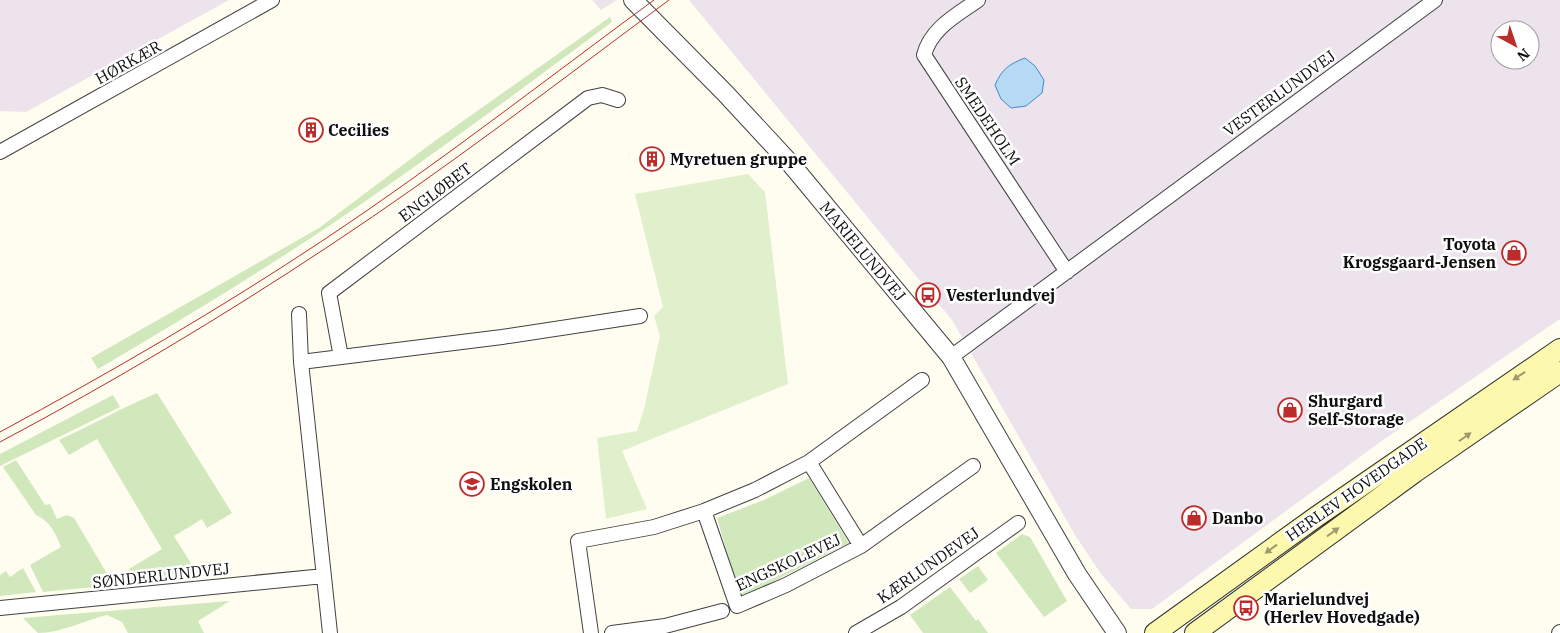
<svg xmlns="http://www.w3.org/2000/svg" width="1560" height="633" viewBox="0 0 1560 633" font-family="'IBM Plex Serif',serif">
  <rect width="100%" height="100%" fill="#fffdf0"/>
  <path fill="#ece3ed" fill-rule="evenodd" d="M0 0H229L26 112 0 111Z
    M592 0H617L601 10Z
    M689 0H1560V319L1383 440 1152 609H1131L1101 574 1075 535 952 320ZM1500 30H1530V60H1500Z"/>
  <path fill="#d0e8bb" d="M610 17 612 22C516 93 420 165 320 232 247 280 173 325 98 369L91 358 319 228 432 143Z
    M157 393 232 513 207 528 202 519 174 536 195 570 209 562 217 575 131 583 129 569 162 549 97 439 69 455 59 440C92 425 123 407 157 393Z
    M113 395 120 407 0 466V454Z
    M16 460 45 505 50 504 57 519 67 515 74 518 109 577V581L105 586 43 592 30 565 61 547C56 534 50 521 36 515L3 467Z
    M809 478 849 543 740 598 717 518 764 500Z
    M1022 534 1030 537 1067 601 1044 617 996 553Z
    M978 566 988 580 970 593 959 579Z
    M23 568 36 592 0 596V575L6 571 10 577Z
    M950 587 976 621 978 619 988 633H923L910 615Z
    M230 601 198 621 204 633H128L122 622 107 615C84 620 62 633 38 633L23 618Z"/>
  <path fill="#e1f0cc" d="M748 174 765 192 788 384 622 451 647 509 606 519 597 438 637 431 644 409 660 336 654 316 663 307 635 194Z"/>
  <path fill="#b7daf4" stroke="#408ac9" d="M1025 58 1035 66 1044 80 1042 93 1026 106 1011 108 1001 99 995 85C1002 69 1009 64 1025 58Z"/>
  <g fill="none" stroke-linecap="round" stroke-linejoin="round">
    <g stroke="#414141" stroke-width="16">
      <path id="minor" d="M978 0C957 15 931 28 924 55L1067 272
        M0 152 272 0
        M299 314 301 362 330 633
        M341 357 329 293 588 98 602 95 618 100
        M951 357 1435 0
        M301 362 502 337 640 316
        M809 462 861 546
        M704 511 737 606 786 585 861 546 973 466
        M0 608 324 576
        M591 633 578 541 654 527 704 511 755 490 809 462 922 380
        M612 633 665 626 722 611
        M856 633 901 607 1018 523
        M1559 633 1560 632"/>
    </g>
    <g stroke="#414141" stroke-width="20">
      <path id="tertiary" d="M633 0 725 93 790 163 951 357 1077 574 1117 633"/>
    </g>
    <g stroke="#303030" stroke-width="22">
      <path id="secondary" d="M1155 633 1316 517 1560 349
        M1195 633 1415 472 1560 372"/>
    </g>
    <use href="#minor" stroke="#fff" stroke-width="14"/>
    <use href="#tertiary" stroke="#fff" stroke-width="18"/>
    <use href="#secondary" stroke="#fcf8ae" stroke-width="20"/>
    <path stroke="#bb2c2a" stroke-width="1" d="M0 432C111 372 220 309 325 239 438 164 545 80 654 0
      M0 442C113 382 222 317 329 246 446 169 557 83 669 0"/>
  </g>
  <defs><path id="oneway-solid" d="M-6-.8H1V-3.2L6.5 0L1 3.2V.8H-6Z" transform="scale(1.25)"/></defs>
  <g fill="#9d9a6e">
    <use href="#oneway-solid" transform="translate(1519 376) rotate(146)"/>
    <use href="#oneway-solid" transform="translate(1465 437) rotate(-35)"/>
    <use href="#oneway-solid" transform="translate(1333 532) rotate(-36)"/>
    <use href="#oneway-solid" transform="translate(1271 549) rotate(144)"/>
  </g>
  <defs>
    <g id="building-ring" transform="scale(1.25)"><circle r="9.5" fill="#fff" stroke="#bb2c2a" stroke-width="1.5"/><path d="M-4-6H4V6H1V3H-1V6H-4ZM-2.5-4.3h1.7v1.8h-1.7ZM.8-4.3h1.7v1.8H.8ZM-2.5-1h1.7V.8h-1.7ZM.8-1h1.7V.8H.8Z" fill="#bb2c2a"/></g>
    <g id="shop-ring" transform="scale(1.25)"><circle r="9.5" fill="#fff" stroke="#bb2c2a" stroke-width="1.5"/><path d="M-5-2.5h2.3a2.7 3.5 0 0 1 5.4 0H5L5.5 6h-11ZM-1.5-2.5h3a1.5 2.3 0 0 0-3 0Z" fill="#bb2c2a"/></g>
    <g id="bus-ring" transform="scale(1.25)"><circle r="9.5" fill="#fff" stroke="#bb2c2a" stroke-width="1.5"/><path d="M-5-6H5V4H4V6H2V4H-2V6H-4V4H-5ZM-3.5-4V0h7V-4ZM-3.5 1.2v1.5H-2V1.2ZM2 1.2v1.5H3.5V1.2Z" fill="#bb2c2a"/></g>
    <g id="school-ring" transform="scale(1.25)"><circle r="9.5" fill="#fff" stroke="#bb2c2a" stroke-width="1.5"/><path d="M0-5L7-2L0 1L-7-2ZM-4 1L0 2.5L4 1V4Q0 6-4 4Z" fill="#bb2c2a"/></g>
  </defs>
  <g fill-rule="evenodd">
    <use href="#building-ring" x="311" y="130"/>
    <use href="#building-ring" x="652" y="159"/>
    <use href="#shop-ring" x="1514" y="253"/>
    <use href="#bus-ring" x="928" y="295"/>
    <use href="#shop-ring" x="1290" y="410"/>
    <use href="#school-ring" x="472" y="484"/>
    <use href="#shop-ring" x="1194" y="518"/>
    <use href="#bus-ring" x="1246" y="608"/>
  </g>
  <g text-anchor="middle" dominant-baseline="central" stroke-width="5" stroke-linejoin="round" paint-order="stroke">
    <g font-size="16" fill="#0e0e0e" stroke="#fff">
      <text transform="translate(128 62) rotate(-29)">HØRKÆR</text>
      <text transform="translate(1279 93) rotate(-36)">VESTERLUNDVEJ</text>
      <text transform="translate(988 121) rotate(56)">SMEDEHOLM</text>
      <text transform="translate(435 192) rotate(-37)">ENGLØBET</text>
      <text transform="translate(863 251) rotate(50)">MARIELUNDVEJ</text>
      <text transform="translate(1356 489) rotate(-35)">HERLEV HOVEDGADE</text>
      <text transform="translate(788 562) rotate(-25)">ENGSKOLEVEJ</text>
      <text transform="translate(928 565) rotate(-35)">KÆRLUNDEVEJ</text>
      <text transform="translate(161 575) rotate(-6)">SØNDERLUNDVEJ</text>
    </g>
    <g font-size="16" font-weight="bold" fill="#0e0e0e" stroke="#fff" text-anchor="start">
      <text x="328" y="130">Cecilies</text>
      <text x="670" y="159">Myretuen gruppe</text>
      <text x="1496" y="244" text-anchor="end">Toyota<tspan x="1496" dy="18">Krogsgaard-Jensen</tspan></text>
      <text x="946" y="295">Vesterlundvej</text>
      <text x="1308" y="401">Shurgard<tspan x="1308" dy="18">Self-Storage</tspan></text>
      <text x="490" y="484">Engskolen</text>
      <text x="1212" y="518">Danbo</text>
      <text x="1264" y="599">Marielundvej<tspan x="1264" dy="18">(Herlev Hovedgade)</tspan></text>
    </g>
  </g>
  <g transform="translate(1515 45) rotate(140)"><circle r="24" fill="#ffffff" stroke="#9f9f9f"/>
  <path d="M0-4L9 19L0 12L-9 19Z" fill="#bb2c2a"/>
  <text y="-8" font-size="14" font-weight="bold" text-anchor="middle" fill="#0e0e0e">N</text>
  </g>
</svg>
